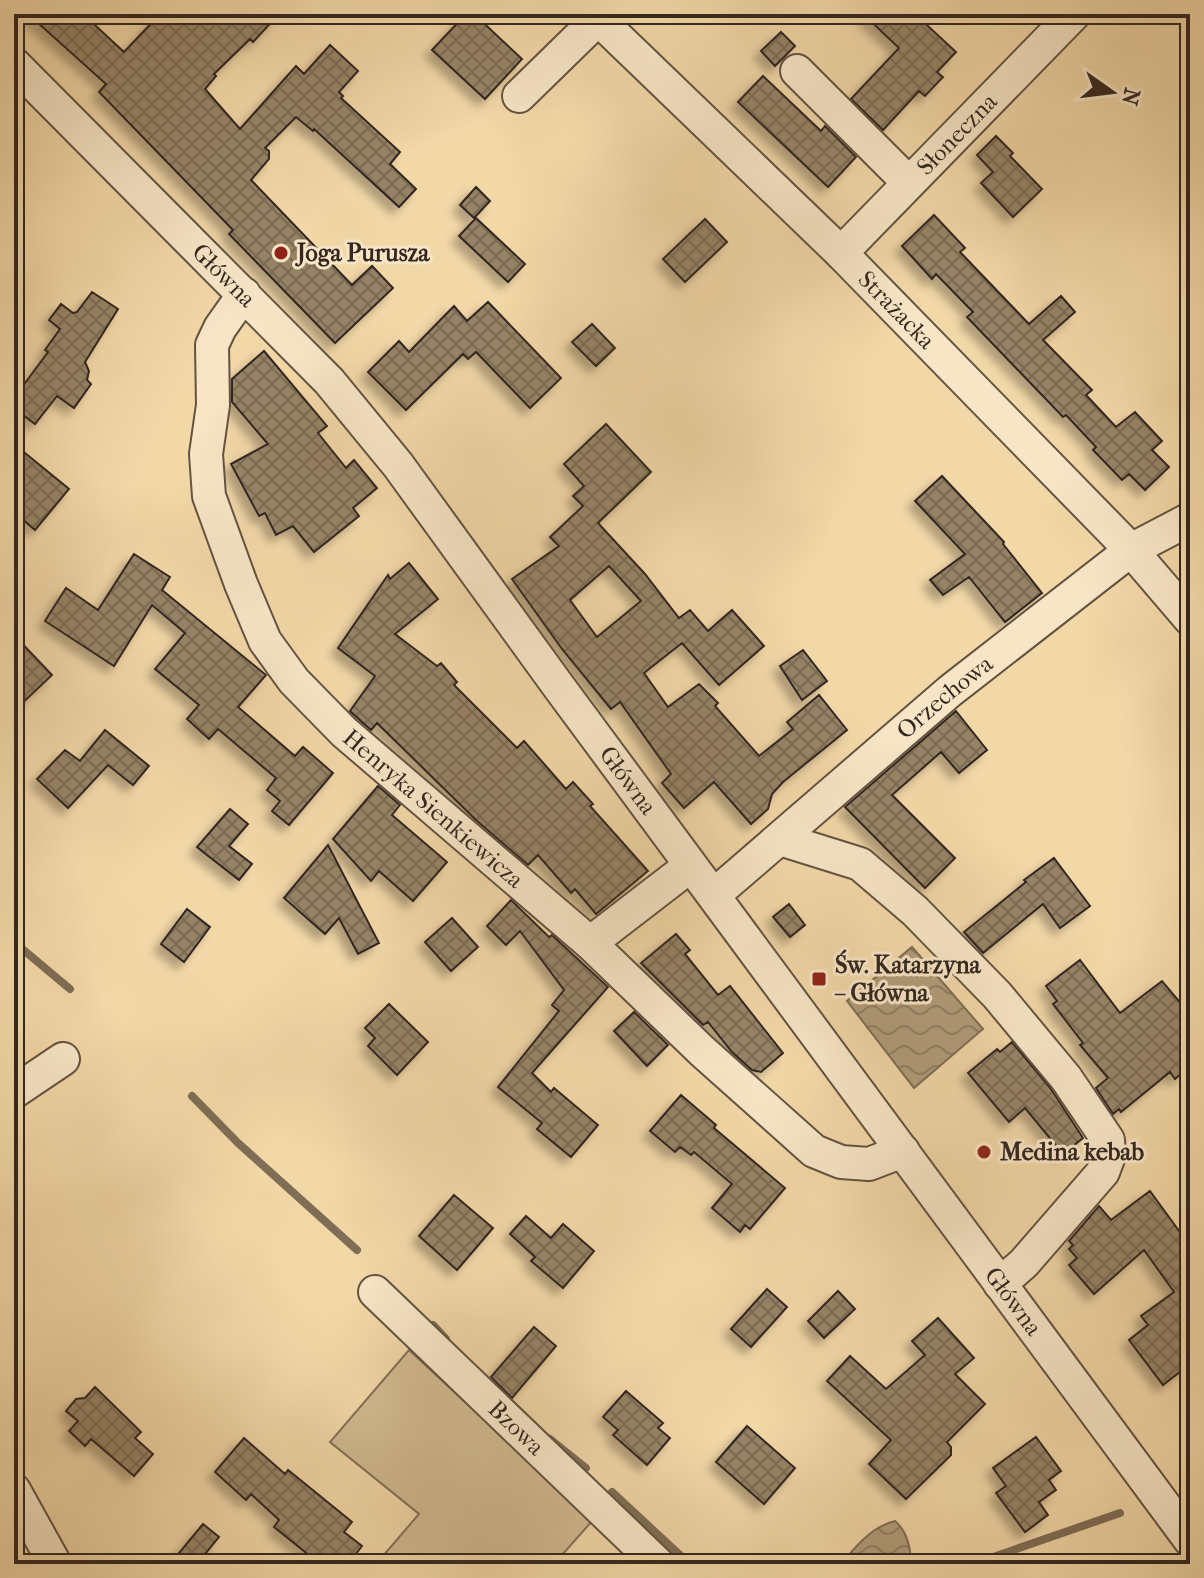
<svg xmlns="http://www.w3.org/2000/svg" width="1204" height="1578" viewBox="0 0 1204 1578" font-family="'IM FELL French Canon',serif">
  <defs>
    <pattern id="water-waves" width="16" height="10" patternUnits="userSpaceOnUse" patternTransform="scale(2)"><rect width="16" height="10" fill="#b19b79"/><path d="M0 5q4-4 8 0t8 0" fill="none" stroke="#917e63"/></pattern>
    <pattern id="building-cross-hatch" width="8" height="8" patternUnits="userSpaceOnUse" patternTransform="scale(2)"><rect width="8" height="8" fill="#968366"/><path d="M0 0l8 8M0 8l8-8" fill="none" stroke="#7b6b54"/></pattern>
    <filter id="shadow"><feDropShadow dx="-7" dy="7" stdDeviation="4" flood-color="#0004"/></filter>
  </defs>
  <rect width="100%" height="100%" fill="#f2d7a7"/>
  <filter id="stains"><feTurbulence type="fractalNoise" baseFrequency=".0025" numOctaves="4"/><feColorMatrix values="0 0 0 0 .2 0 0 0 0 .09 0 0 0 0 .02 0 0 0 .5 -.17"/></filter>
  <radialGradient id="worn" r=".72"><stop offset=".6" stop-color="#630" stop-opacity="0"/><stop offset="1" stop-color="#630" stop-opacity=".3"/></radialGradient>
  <path fill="#d2b990" stroke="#827058" stroke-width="2" d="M409 1350 593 1520 554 1564H376L419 1514 330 1442Z"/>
  <path fill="url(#water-waves)" stroke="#7f6d55" stroke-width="2" d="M912 947 983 1029 914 1088 847 1001Z
    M895 1521C906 1530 910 1546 911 1560L908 1564H842C855 1546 873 1526 895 1521Z"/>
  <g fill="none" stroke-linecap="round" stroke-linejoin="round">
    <path stroke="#7f6d55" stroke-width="8" d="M14 942 70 989
      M192 1096 238 1143 357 1250
      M433 1325 446 1339
      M550 1439 586 1468
      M612 1492 682 1557
      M973 1564 1120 1513"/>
  </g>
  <path fill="url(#building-cross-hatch)" stroke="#332720" stroke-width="2" fill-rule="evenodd" filter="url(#shadow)" d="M28 14H83L124 52 160 14H279L253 42 250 39 214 74 216 76 205 89 240 129 296 66 304 74 330 45 358 71 339 92 343 96 341 98 400 152 390 164 416 189 399 207 314 129 313 131 296 117 265 148 269 151V159L251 180 352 285 372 266 393 288 335 343 229 234 233 230 99 92 106 84Z
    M466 14H474L522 59 485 99 432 50Z
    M863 14H915L956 52 937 72 943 77 925 96 919 91 883 130 851 99 899 48Z
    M781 32 795 46 775 66 761 51Z
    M763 76 821 131 825 126 856 157 828 187 738 102Z
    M996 136 1013 153 1010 156 1042 189 1013 217 981 183 993 172 977 155Z
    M476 187 490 201 474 218 460 205Z
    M934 215 965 248 960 252 1029 324 1061 296 1075 312 1043 340 1092 390 1086 395 1116 427 1135 412 1162 441 1152 450 1169 467 1145 490 1129 474 1122 480 1093 450 1096 447 1066 415 1063 417 967 317 973 312 936 274 932 279 902 246Z
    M476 218 525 264 508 282 459 236Z
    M705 219 727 242 685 282 663 259Z
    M92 292 118 309 85 362 89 371 87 380 91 384 74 408 57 396 35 424 14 408V398L48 352 45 350 60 329 49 320 61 304 73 313 77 312Z
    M488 302 561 378 530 408 476 352 468 359 463 354 406 410 368 372 399 341 409 352 454 306 467 321Z
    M592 324 615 348 596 366 572 342Z
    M264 351 327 426 318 433 346 468 354 460 377 488 353 508 359 516 314 552 293 526 276 535 265 513 259 516 231 464 268 444 232 402V379Z
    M606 424 651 472 598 523 645 574 679 618 690 610 708 631 732 610 764 646 719 685 682 643 644 673 668 707 699 684 718 703 715 706 759 756 793 729 787 722 819 695 847 730 783 782 772 794 768 809 751 824 714 782 684 808 662 783 671 774 620 702 611 709 562 649 512 579 559 546 550 537 583 506 573 496 584 486 564 464ZM609 566 641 601 597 637 570 600Z
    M14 444 69 489 35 530 14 512Z
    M942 476 1004 542 1003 544 1042 593 1005 622 969 577 943 595 930 580 965 554 915 501Z
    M134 554 170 577 162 590 266 675 238 707 295 756 303 747 333 773 289 825 272 811 280 801 267 790 276 778 218 729 209 739 187 719 199 705 155 669 185 633 152 605 114 666 45 621 66 588 98 610Z
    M409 563 438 599 395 634 437 666 441 663 457 682 454 685 517 748 524 741 566 789 573 782 593 804 590 806 648 871 596 914 575 889 571 893 538 855 528 865 476 820 377 723 371 730 350 711 375 676 338 648 388 575 390 579Z
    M14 635 52 675 14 711Z
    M803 650 827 681 802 700 780 666Z
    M956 711 987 750 959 773 941 752 892 795 955 858 925 888 845 807Z
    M105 730 149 766 133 785 108 765 68 808 37 779 65 750 80 761Z
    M378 786 400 805 392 815 447 862 413 901 379 871 371 881 333 839Z
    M230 809 248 824 229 846 252 864 239 880 197 847Z
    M328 845 379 943 358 954 339 918 325 934 284 898Z
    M1054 858 1090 906 1060 928 1043 904 983 953 964 932 1026 882 1024 880Z
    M511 900 549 937 552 935 608 987 532 1073 551 1092 554 1088 598 1125 571 1157 537 1129 542 1123 498 1087 559 1011 552 1005 564 990 520 931 506 945 487 926Z
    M789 904 805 925 790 937 773 917Z
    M187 909 210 927 184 962 161 944Z
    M452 918 478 947 451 971 425 942Z
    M676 934 690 950 685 954 718 995 730 986 783 1053 761 1072 752 1070 732 1052 708 1022 703 1025 641 963Z
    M1080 960 1120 1013 1162 981 1190 1014V1066L1175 1079 1170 1072 1121 1112 1119 1109 1113 1114 1096 1088 1108 1078 1080 1045 1083 1043 1053 1004 1057 1001 1046 986Z
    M389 1004 428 1042 397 1075 368 1046 375 1038 365 1028Z
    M634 1012 668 1045 647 1066 614 1031Z
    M1012 1042 1051 1089 1083 1138 1063 1154 1025 1108 1009 1122 968 1073 997 1049 1000 1052Z
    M681 1095 716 1125 714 1128 785 1188 750 1229 745 1225 740 1232 712 1208 732 1184 694 1152 691 1155 680 1147 675 1152 650 1131Z
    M1150 1191 1190 1246V1364L1163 1385 1129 1340 1148 1325 1141 1316 1174 1292 1144 1250 1094 1294 1069 1265 1077 1258 1069 1249 1073 1245 1069 1241 1099 1206 1111 1220Z
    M454 1195 493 1228 457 1270 419 1236Z
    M526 1216 551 1238 563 1224 594 1251 563 1288 531 1261 535 1257 510 1234Z
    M767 1289 787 1307 751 1347 731 1329Z
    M838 1291 855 1309 824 1338 808 1321Z
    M938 1318 974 1358 955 1374 985 1404 947 1442 951 1447V1455L906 1499 869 1464 891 1440 827 1381 850 1356 886 1389 925 1355 912 1341Z
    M534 1327 556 1346 512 1398 491 1377Z
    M95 1387 141 1432 135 1438 153 1454 134 1476 91 1439 85 1446 69 1431 78 1421 66 1411 76 1399 85 1398Z
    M626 1391 663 1423 658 1428 670 1438 647 1465 613 1435 618 1430 603 1417Z
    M747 1426 795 1468 764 1504 716 1462Z
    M1036 1437 1061 1471 1049 1480 1056 1490 1039 1502 1048 1515 1025 1532 996 1493 1006 1486 993 1468Z
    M244 1438 285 1474 288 1470 352 1522 344 1532 362 1546 348 1564H320L274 1527 279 1520 251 1494 246 1500 215 1472Z
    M203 1524 219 1537 197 1564H170Z"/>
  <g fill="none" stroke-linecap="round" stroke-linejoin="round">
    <g stroke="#635342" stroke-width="36">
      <g id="minor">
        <path id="s1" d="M593 14 841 253 1131 550 1190 619"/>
        <path id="s2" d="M14 64 329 381 398 465 559 687 1190 1540"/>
        <path d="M797 71 909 183"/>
        <path d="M519 96 603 14"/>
        <path id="s3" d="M841 253 1074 14"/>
        <path id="s4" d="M244 294 220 328 212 345 213 405 206 454 209 496 241 584 265 641 294 681 344 732 590 943 702 1051 814 1151 841 1162 869 1164 903 1151"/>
        <path d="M780 839 860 864 915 911 997 995 1066 1078 1108 1140 1109 1156 1103 1172 1024 1263 1000 1284"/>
        <path id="s5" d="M714 895 950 691 1131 550 1190 519"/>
        <path d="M590 943 690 866"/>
        <path d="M14 1092 63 1059"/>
        <path id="s6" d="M375 1292 658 1564"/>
        <path d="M14 1490 55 1564"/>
      </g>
    </g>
    <use href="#minor" stroke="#f7e5c6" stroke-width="32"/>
  </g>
  <g fill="#8f2418" stroke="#f7e5c6" stroke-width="3">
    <circle cx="281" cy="253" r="8"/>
    <rect x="811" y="971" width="16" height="16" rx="4"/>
    <circle cx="984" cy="1152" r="8"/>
  </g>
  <g text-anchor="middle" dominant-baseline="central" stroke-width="6" stroke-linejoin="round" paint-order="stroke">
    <g font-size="24" fill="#332720" stroke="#f7e5c6">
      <text stroke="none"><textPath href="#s3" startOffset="166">Słoneczna</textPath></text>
      <text stroke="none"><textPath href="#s2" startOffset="298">Główna</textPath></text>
      <text stroke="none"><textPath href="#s1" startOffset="424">Strażacka</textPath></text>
      <text stroke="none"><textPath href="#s5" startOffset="304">Orzechowa</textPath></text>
      <text stroke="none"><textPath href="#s2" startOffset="946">Główna</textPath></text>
      <text stroke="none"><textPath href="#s4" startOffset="606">Henryka Sienkiewicza</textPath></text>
      <text stroke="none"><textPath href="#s2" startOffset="1594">Główna</textPath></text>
      <text stroke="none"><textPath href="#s6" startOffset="196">Bzowa</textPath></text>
    </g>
    <g font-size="24" font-weight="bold" fill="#332720" stroke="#f7e5c6" text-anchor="start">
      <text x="297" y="253">Joga Purusza</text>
      <text x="835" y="965">Św. Katarzyna<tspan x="835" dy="28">– Główna</tspan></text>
      <text x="1000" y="1152">Medina kebab</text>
    </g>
  </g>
  <rect width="1204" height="1578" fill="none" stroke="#f2d7a7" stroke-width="48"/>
  <rect x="16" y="16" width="1172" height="1546" fill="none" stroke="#332720" stroke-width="4"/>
  <rect x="24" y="24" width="1156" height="1530" fill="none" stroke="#332720" stroke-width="2"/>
  <g transform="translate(1112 92) rotate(104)" stroke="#f7e5c6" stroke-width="6" paint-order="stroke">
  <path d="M0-6L14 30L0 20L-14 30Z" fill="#332720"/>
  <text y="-12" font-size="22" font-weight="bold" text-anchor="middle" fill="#332720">N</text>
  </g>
  <rect width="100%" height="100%" filter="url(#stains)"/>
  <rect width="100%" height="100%" fill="url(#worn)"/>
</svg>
